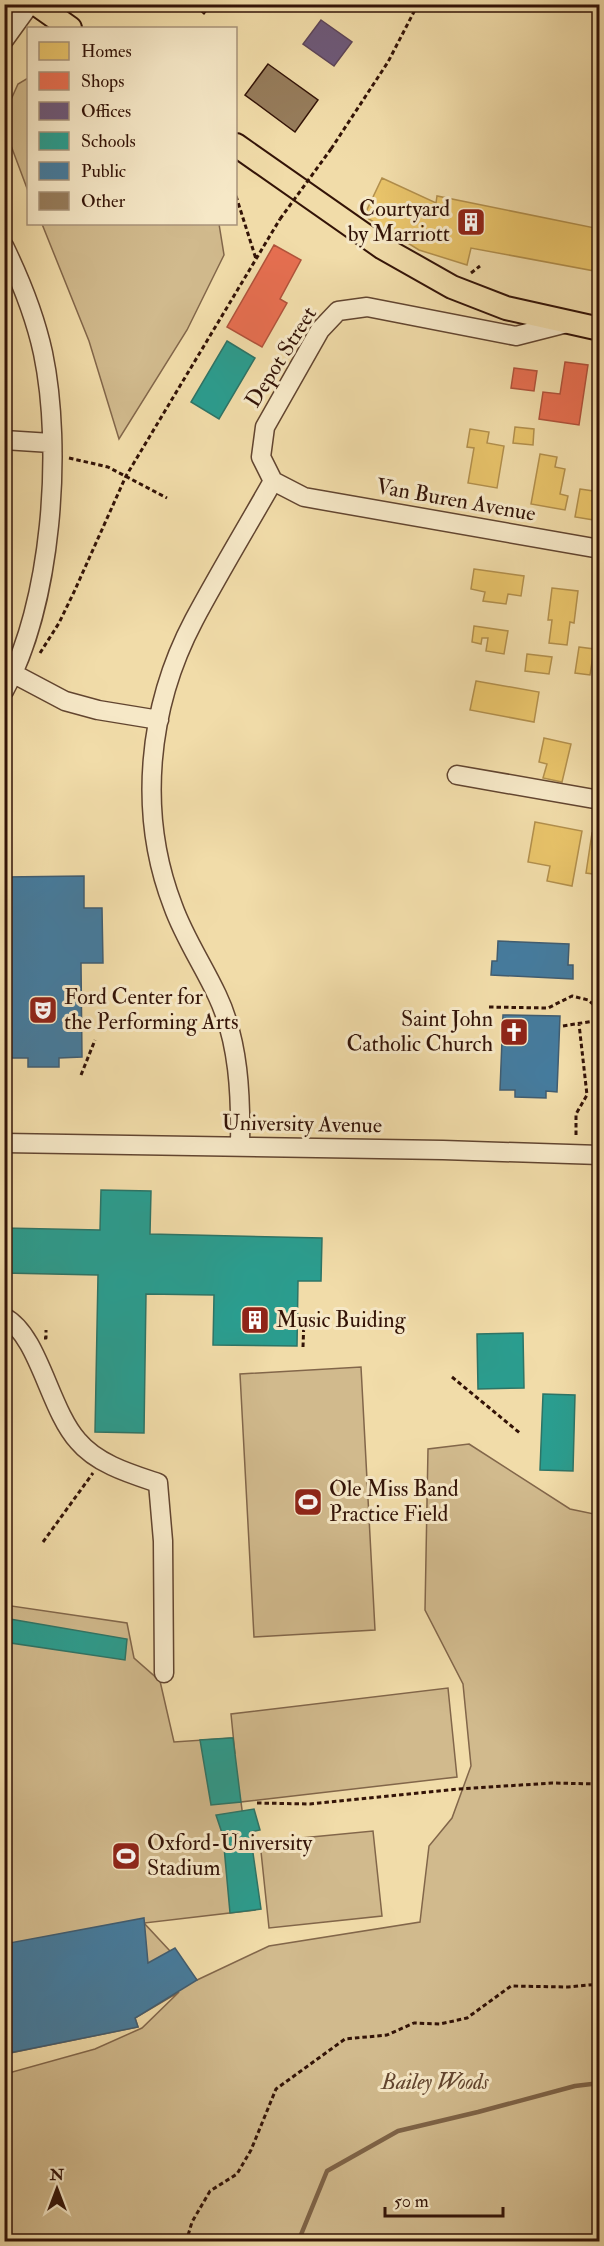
<svg xmlns="http://www.w3.org/2000/svg" width="604" height="2246" viewBox="0 0 604 2246" font-family="'IM FELL Double Pica',serif">
  <rect width="100%" height="100%" fill="#f1dca9"/>
  <filter id="stains"><feTurbulence type="fractalNoise" baseFrequency=".00333" numOctaves="4"/><feColorMatrix values="0 0 0 0 .2 0 0 0 0 .09 0 0 0 0 .02 0 0 0 .5 -.17"/></filter>
  <radialGradient id="worn" r=".72"><stop offset=".6" stop-color="#630" stop-opacity="0"/><stop offset="1" stop-color="#630" stop-opacity=".3"/></radialGradient>
  <path fill="#d1ba8d" stroke="#82664a" stroke-width="1.5" d="M28 78V191L4 127 5 113 18 84Z
    M42 224H219L224 255 187 330 119 439 89 341Z
    M361 1367 375 1630 254 1637 240 1374Z
    M469 1444 570 1509 599 1515V2241H5V2074L95 2049 142 2028 179 1992 135 2018 138 2027 5 2054V1605L127 1623 134 1658 160 1681 174 1742 233 1738 235 1754 231 1714 448 1688 457 1777 241 1802 255 1910 144 1923 197 1980 269 1946 420 1922 429 1846 452 1818 471 1766 463 1684 425 1610 428 1449Z
    M373 1831 382 1916 269 1928 260 1842Z"/>
  <path fill="#e9c46a" stroke="#b28f4c" stroke-width="1.5" d="M382 178 436 203 437 196 600 229V272L471 248 467 265 419 250 364 216Z
    M515 427 534 429 533 445 513 443Z
    M470 429 489 432 487 443 504 446 497 488 468 483 474 448 467 447Z
    M540 454 557 457 555 467 565 469 560 494 568 496 565 510 531 504Z
    M580 489 600 492V521L575 517Z
    M474 569 524 576 521 596 508 594 506 604 483 601 485 592 471 589Z
    M552 588 578 591 574 623 570 622 567 645 549 643 552 620H548Z
    M474 626 508 631 504 654 486 651 488 638H482L481 644 472 642Z
    M579 647 594 649 590 675 575 673Z
    M527 654 552 657 549 674 525 671Z
    M476 681 539 692 534 722 470 710Z
    M544 738 571 744 562 782 543 778 547 764 539 762Z
    M535 822 582 831 572 886 547 881 550 866 528 862Z
    M592 833 600 834V875L586 873Z"/>
  <path fill="#e76f51" stroke="#b1533b" stroke-width="1.5" d="M274 245 301 260 280 299 287 303 262 347 227 327Z
    M565 362 588 365 579 425 539 419 543 392 560 394Z
    M514 368 537 371 534 391 511 388Z"/>
  <path fill="#6d597a" stroke="#5c4458" stroke-width="1.5" d="M321 20 352 42 334 66 303 44Z"/>
  <path fill="#2a9d8f" stroke="#2d7466" stroke-width="1.5" d="M227 341 255 358 219 419 191 402Z
    M101 1190 151 1191 150 1234 322 1238 321 1281H298L297 1346 213 1345 214 1295 146 1294 144 1433 95 1432 98 1275 4 1273V1228L100 1230Z
    M523 1333 524 1388 478 1389 477 1334Z
    M543 1394 575 1395 573 1471 540 1470Z
    M4 1618 127 1639 125 1660 4 1642Z
    M230 1738H233L241 1802 211 1805 200 1740Z
    M254 1809 260 1830 250 1832 261 1909 230 1913 223 1836 216 1815Z"/>
  <path fill="#457b9d" stroke="#405c70" stroke-width="1.5" d="M84 876V908H102L103 963H81L82 1057 59 1058V1067H28V1058H4V877Z
    M498 941 569 944 568 965H573V979L491 975 492 961H497Z
    M503 1015 560 1016 557 1092 546 1091V1098L515 1097V1090H500Z
    M144 1918 148 1963 175 1948 197 1980 135 2018 138 2027 4 2054V1944Z"/>
  <g fill="none" stroke-linecap="round" stroke-linejoin="round">
    <path stroke="#7e6347" stroke-width="4.5" d="M298 2242 327 2171 398 2131 478 2112 575 2086 600 2083"/>
  </g>
  <path fill="#967c5b" stroke="#331307" stroke-width="1.5" d="M193 4H212L204 14Z
    M268 64 318 100 295 132 245 95Z"/>
  <g fill="none" stroke-linecap="round" stroke-linejoin="round">
    <g stroke="#624530" stroke-width="21">
      <path id="minor" d="M4 40 30 4
        M4 246C20 279 35 316 43 353 63 449 52 604 4 691
        M567 323 516 336 367 307 338 311 320 330 265 427 261 457 273 481 304 497 600 549
        M4 440 51 443
        M14 674 65 701 98 710 159 720
        M457 775 600 800
        M4 1143 443 1150 600 1155
        M240 1146C241 1096 239 1041 217 995 203 965 184 937 173 906 137 813 148 707 194 620 219 573 247 527 273 481
        M4 1317C39 1335 49 1409 78 1441 97 1464 131 1474 158 1483L163 1541 164 1673"/>
    </g>
    <g stroke="#331307" stroke-width="26">
      <path id="major" d="M36 4 70 28
        M236 145 383 248 452 287 506 308 600 329"/>
    </g>
    <path stroke="#331307" stroke-width="3" stroke-dasharray="4.5 3" stroke-linecap="butt" d="M331 149 388 62 418 4
      M236 196 256 259
      M471 273 480 266
      M69 458 108 467 167 498
      M40 653 59 623 74 592 126 476 280 219
      M489 1007 548 1008 572 996 588 1000 600 1010
      M563 1026 600 1020
      M81 1075 95 1040
      M576 1135V1114L587 1095 579 1024
      M44 1338H46V1330
      M303 1347 304 1319
      M452 1377 521 1434
      M43 1542 93 1473
      M257 1803 310 1804 459 1789 552 1783 600 1784
      M186 2242 192 2222 210 2191 237 2174 251 2150 276 2089 345 2039 387 2035 414 2023 440 2024 467 2018 511 1986 568 1987 600 1984"/>
    <use href="#minor" stroke="#f6e8c7" stroke-width="18"/>
    <use href="#major" stroke="#f1dca9" stroke-width="22"/>
    <path stroke="#331307" stroke-width="3" stroke-dasharray="4.5 3" stroke-linecap="butt" d="M280 219 331 149"/>
  </g>
  <defs>
    <g id="building-square" transform="scale(1.5)"><rect x="-9" y="-9" width="18" height="18" rx="4" fill="#8f2418" stroke="#f6e8c7"/><path d="M-4-6H4V6H1V3H-1V6H-4ZM-2.5-4.3h1.7v1.8h-1.7ZM.8-4.3h1.7v1.8H.8ZM-2.5-1h1.7V.8h-1.7ZM.8-1h1.7V.8H.8Z" fill="#fff"/></g>
    <g id="theatre-square" transform="scale(1.5)"><rect x="-9" y="-9" width="18" height="18" rx="4" fill="#8f2418" stroke="#f6e8c7"/><path d="M-5-5.5Q0-4 5-5.5V0Q5 5 0 6Q-5 5-5 0ZM-3.3-2.5H-1v1.5H-3.3ZM1-2.5H3.3v1.5H1ZM-2.8 1Q0 5.5 2.8 1Z" fill="#fff"/></g>
    <g id="church-square" transform="scale(1.5)"><rect x="-9" y="-9" width="18" height="18" rx="4" fill="#8f2418" stroke="#f6e8c7"/><path d="M-1.2-6h2.4v3.5h3.3v2.4h-3.3V6h-2.4V-.1h-3.3v-2.4h3.3Z" fill="#fff"/></g>
    <g id="stadium-square" transform="scale(1.5)"><rect x="-9" y="-9" width="18" height="18" rx="4" fill="#8f2418" stroke="#f6e8c7"/><path d="M0-5a6.5 5 0 1 0 0 10a6.5 5 0 1 0 0-10ZM-3.5-1.8h7v3.6h-7Z" fill="#fff"/></g>
  </defs>
  <g fill-rule="evenodd">
    <use href="#building-square" x="471" y="222"/>
    <use href="#theatre-square" x="43" y="1010"/>
    <use href="#church-square" x="514" y="1032"/>
    <use href="#building-square" x="255" y="1320"/>
    <use href="#stadium-square" x="308" y="1502"/>
    <use href="#stadium-square" x="126" y="1856"/>
  </g>
  <g text-anchor="middle" dominant-baseline="central" stroke-width="6" stroke-linejoin="round" paint-order="stroke">
    <g font-size="22" fill="#331307" stroke="#f6e8c7" text-anchor="start">
      <text x="450" y="209" text-anchor="end">Courtyard<tspan x="450" dy="25">by Marriott</tspan></text>
      <text x="64" y="997">Ford Center for<tspan x="64" dy="25">the Performing Arts</tspan></text>
      <text x="493" y="1019" text-anchor="end">Saint John<tspan x="493" dy="25">Catholic Church</tspan></text>
      <text x="276" y="1320">Music Buiding</text>
      <text x="329" y="1489">Ole Miss Band<tspan x="329" dy="25">Practice Field</tspan></text>
      <text x="147" y="1843">Oxford-University<tspan x="147" dy="25">Stadium</tspan></text>
    </g>
    <g font-size="22" fill="#331307" stroke="#f6e8c7">
      <text transform="translate(281 357) rotate(-58)">Depot Street</text>
      <text transform="translate(456 500) rotate(10)">Van Buren Avenue</text>
      <text transform="translate(302 1124) rotate(1)">University Avenue</text>
    </g>
    <g font-size="22" font-style="italic" fill="#62452f" stroke="#f6e8c7">
      <text x="435" y="2082">Bailey Woods</text>
    </g>
  </g>
  <rect width="604" height="2246" fill="none" stroke="#f1dca9" stroke-width="24"/>
  <rect x="6" y="6" width="592" height="2234" fill="none" stroke="#331307" stroke-width="3"/>
  <rect x="12" y="12" width="580" height="2222" fill="none" stroke="#331307" stroke-width="1.5"/>
  <rect x="27" y="27" width="210" height="198" fill="#f6e8c7" stroke="#a8937a" stroke-width="1.5"/>
  <rect x="39" y="42" width="30" height="18" fill="#e9c46a" stroke="#a8937a" stroke-width="1.5"/>
  <text x="81" y="57" font-size="18" fill="#331307">Homes</text>
  <rect x="39" y="72" width="30" height="18" fill="#e76f51" stroke="#a8937a" stroke-width="1.5"/>
  <text x="81" y="87" font-size="18" fill="#331307">Shops</text>
  <rect x="39" y="102" width="30" height="18" fill="#6d597a" stroke="#a8937a" stroke-width="1.5"/>
  <text x="81" y="117" font-size="18" fill="#331307">Offices</text>
  <rect x="39" y="132" width="30" height="18" fill="#2a9d8f" stroke="#a8937a" stroke-width="1.5"/>
  <text x="81" y="147" font-size="18" fill="#331307">Schools</text>
  <rect x="39" y="162" width="30" height="18" fill="#457b9d" stroke="#a8937a" stroke-width="1.5"/>
  <text x="81" y="177" font-size="18" fill="#331307">Public</text>
  <rect x="39" y="192" width="30" height="18" fill="#967c5b" stroke="#a8937a" stroke-width="1.5"/>
  <text x="81" y="207" font-size="18" fill="#331307">Other</text>
  <g transform="translate(57 2189)" stroke="#f6e8c7" stroke-width="4.5" paint-order="stroke">
  <path d="M0-4.5L10 22L0 15L-10 22Z" fill="#331307"/>
  <text y="-9" font-size="16" font-weight="bold" text-anchor="middle" fill="#331307">N</text>
  </g>
  <path d="M385 2207v9h118v-9" fill="none" stroke="#331307" stroke-width="3"/>
  <text x="394" y="2207" font-size="18" fill="#331307" stroke="#f6e8c7" stroke-width="4.5" paint-order="stroke">50 m</text>
  <rect width="100%" height="100%" filter="url(#stains)"/>
  <rect width="100%" height="100%" fill="url(#worn)"/>
</svg>
